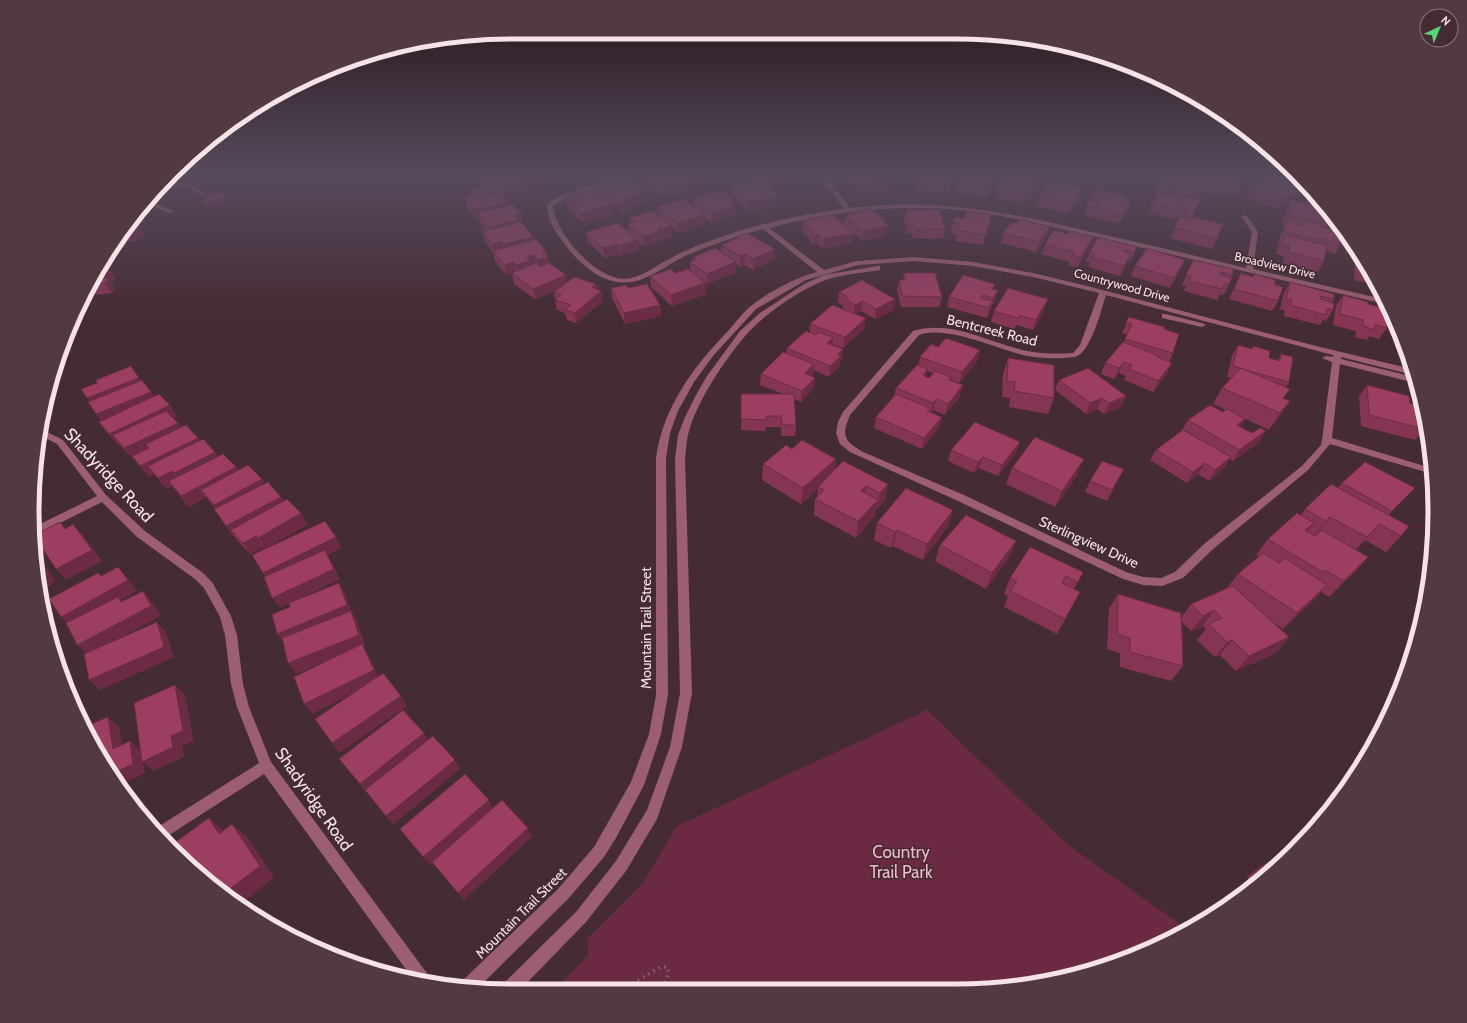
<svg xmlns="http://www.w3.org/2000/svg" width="1467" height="1023" viewBox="0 0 1467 1023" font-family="Cabin,sans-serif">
  <rect width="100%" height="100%" fill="#452b34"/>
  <path fill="#6b2a43" d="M927 710 1068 845 1187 929 1167 942 1080 975 1018 987 554 990 588 956 587 939 643 883 677 826Z"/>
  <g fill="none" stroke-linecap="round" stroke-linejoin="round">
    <path stroke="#7e666e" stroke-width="3.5" stroke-dasharray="1.5 4.5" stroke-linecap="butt" d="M622 989 661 967H667L669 974 662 989"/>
    <path fill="#9c5e72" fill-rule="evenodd" d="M637 175H647L578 194 553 205C554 232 596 280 625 279 641 278 655 266 669 259 680 253 691 248 702 244 747 226 796 215 844 209L819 175H825L850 208C939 197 1010 213 1096 233 1146 244 1196 256 1246 268L1252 232 1241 216 1246 215 1258 232 1253 269 1383 299 1385 304 1027 221C1001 216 975 211 949 209 888 205 828 212 769 228L824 270 857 261 914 257 973 262 1033 273 1091 287 1316 346 1412 369 1413 375 1341 357V359L1414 377 1415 383 1340 364 1332 438 1431 468 1432 474 1330 444 1308 470 1212 550 1183 578 1162 586 1143 585 1123 579 958 501 850 452 840 444 836 433 838 422 843 412 913 331C951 319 990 343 1027 351 1043 354 1057 354 1073 353L1080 345 1099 293 1033 277 973 266 914 261 858 265 806 280 756 309 713 356 694 382 678 411 670 433 666 458 668 695 661 734 644 785 616 838 604 857 568 899 477 989 460 987 461 982 558 889 594 847 631 782 649 734 656 695V458C663 407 694 366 729 330 736 322 743 312 752 305 771 291 794 278 817 272L763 229C736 236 710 245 685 256 671 263 659 272 645 278 615 291 590 274 571 252 560 238 547 223 547 204 559 191 617 180 637 175ZM1106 295 1333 355V357L1326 356 1322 358 1332 362 1322 440 1321 445 1302 466 1204 544 1175 572 1161 578 1143 577 1126 572 964 495 863 452C844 441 841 436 850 415L919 335C947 325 994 348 1023 355 1041 359 1057 359 1075 357 1091 353 1101 310 1106 295Z
      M169 179 196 187 207 195 202 196 192 189 166 182Z
      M147 200 174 211 175 212 170 213 145 204Z
      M877 266H880V270C863 273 845 274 829 279 803 287 763 315 746 335 725 359 695 404 688 435 686 443 686 451 685 459L692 693 682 747 657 819 626 871 586 922 520 990H501L503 984 576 912 616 861 647 810 670 747 680 693 675 459 678 435 685 417 695 397 707 376 740 331 760 313 804 284 824 275Z
      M1162 314H1165L1202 323 1206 325 1202 327 1162 318Z
      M41 429 63 440 106 495 145 531 203 573 212 582 231 616 237 635 243 684 249 707 271 762 429 976 431 982 413 979 264 774 163 839 153 830 259 763 237 707 231 684 225 635 220 617 204 588 195 579 137 537 102 502 36 535V526L97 496 57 444 40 435Z"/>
  </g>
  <path fill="#853554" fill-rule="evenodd" d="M483 175H565L566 179 535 187 529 181 530 187 505 198 509 202V205L523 223H522L533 237 534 240 546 250 549 263 566 275 567 282 596 284 597 289 601 291 603 301 576 323 567 320 565 313 557 310 555 300V299L554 292 557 290 535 299 514 284 512 273 506 275 495 261 494 254 485 242 483 231H486L480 223 479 220H477L467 206 465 196 472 194 471 191 482 186 480 176Z
    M643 175H719V178L694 186 692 185V189L665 198 644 185Z
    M728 175H739L732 177Z
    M758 175H783L784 186 771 189 779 196 778 206 760 210 746 211 732 196V186L760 180 758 178Z
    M845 175H891V186L884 187V189L858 192 847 178V176H845Z
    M916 175H949L951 183 949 192 917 191 915 180Z
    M993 175 987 198 954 193 956 183Z
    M1198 175H1233L1243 185 1238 195H1208L1207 194 1206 197 1198 200H1200L1191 220 1223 224 1212 249 1170 238 1180 218 1175 217 1174 220 1148 213 1152 204 1162 194 1158 192 1159 190 1155 188 1159 178 1196 181Z
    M1037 176 1030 200 1025 199 1024 203 995 198 997 189 1019 177Z
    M1270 181 1300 187 1293 201 1330 221 1326 228 1341 243 1335 254 1326 251 1324 261 1318 272 1282 263 1284 256 1276 254 1278 245 1280 243 1278 242 1284 225 1282 224 1287 210 1291 202 1277 209 1246 197 1251 187Z
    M599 187 648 201 628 208 629 211 623 213 613 205 614 214 584 223 573 214V211L571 212 567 208 565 198 600 194Z
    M1039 196 1079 199 1069 214 1036 206Z
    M202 198 230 200 215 207 204 203Z
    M693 198 735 200 736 215 711 223 705 218V224L678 233 672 228V236L659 240V242L644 247 638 242 639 250 621 256 620 254 605 258 588 242 586 232H629L628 224 630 223 629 218 658 215 657 207 693 205Z
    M1091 198 1126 200 1127 211 1119 224 1084 215 1087 205Z
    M906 209 945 229 943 239 913 238 912 233H907L904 219Z
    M991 215 983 245 955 241 956 234 950 233 953 223 964 219Z
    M845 216 886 221V235L862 241 853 233 852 243 823 249 818 244 814 245 802 231 803 221 844 225Z
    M131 223 139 225 145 235 132 242 120 239Z
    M1003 233 1047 237 1036 252 1001 243Z
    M1045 244 1090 247 1077 267 1069 265 1070 262 1041 254Z
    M721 245 775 259 753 270 744 265 740 267 736 264V272L707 284 701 280 706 294 672 306 651 287 650 276 690 271V262L693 261V257L721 252Z
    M1137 247 1132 257 1130 262 1128 261 1120 276 1088 267 1090 263 1086 261 1090 251Z
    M1358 254 1371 272 1377 285 1354 280 1355 259Z
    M1193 260 1232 275 1229 284 1224 295 1220 294 1217 300 1184 291 1186 286 1182 285Z
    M1135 266 1180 270 1170 288 1131 276Z
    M108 267 115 278 111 283 115 289 112 293 84 296 96 272Z
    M904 273 942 297 939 307H901L897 290 899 280H903Z
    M1241 273 1253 276 1254 274 1274 284 1278 301 1272 311 1229 299Z
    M1290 282 1334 299 1332 302 1333 310 1326 321 1323 320 1320 325 1284 316 1285 311 1280 309 1284 293Z
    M995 284 993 289 998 290 995 301 992 306 990 312 987 318 947 307 949 297Z
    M611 288H628L660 305 661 316 625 324 612 298Z
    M839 292 894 310 875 319 861 311 856 314 864 329 843 348 832 344V345L843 349 841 360 840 361V366L829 377 814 370 813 375 812 376 815 378 814 388 801 402 794 399 796 425 795 436H781V427H766L765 431 741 430V394H783L760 385 761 374 786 353 787 348 810 333V324L843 309V306L838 302Z
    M1343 295 1368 304 1387 328 1379 339 1369 336 1367 340 1355 337 1356 331 1333 325 1336 306Z
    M1044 310 1033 330 1016 325 1014 329 991 322 994 311Z
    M1129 317 1164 329 1173 353 1169 362 1167 374 1153 392 1124 380 1126 376 1119 373 1114 379 1101 374 1105 363 1124 343 1127 334 1122 333Z
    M1391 317 1401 338 1391 335 1390 318Z
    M1238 345 1251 349 1253 346 1269 358 1278 360 1281 354 1289 382 1286 387 1284 398 1279 417 1269 430 1241 417 1245 419 1240 426 1259 442 1233 461 1230 459 1224 468 1209 481 1198 474 1187 483 1150 460 1156 450 1182 430 1188 420 1223 412 1226 410 1213 404 1222 388 1231 378 1227 377 1232 356Z
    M938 347 980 350 977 361 959 383 951 380 950 381 960 396 945 415 933 410 931 413 942 417 939 428 922 449 874 428 876 417 894 396 896 388 918 366 920 357ZM927 371 933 373 929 378 926 377Z
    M1008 358 1054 398 1048 414 1009 407 1010 398 1002 397 1003 374Z
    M1059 380 1126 396 1121 407 1104 414 1097 409 1086 414 1055 390Z
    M1367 385 1410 403 1424 429 1415 440 1361 426 1359 396Z
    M154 397 177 416 173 418 180 428 200 441 215 452 218 457 236 467 238 471 265 484 281 497 283 501 308 524 265 549 263 547 250 554 238 541 234 536H233L214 509H216L206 497 189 507 172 486 166 489 154 474 149 477 134 459H133L119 444H117L99 422Z
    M792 449 836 459 835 470 888 484 885 500 877 509H876L875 516 856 538 814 515 815 499 817 497 818 489 801 504 762 480 763 464Z
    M951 450 1016 453 998 476 979 468 974 473 948 461Z
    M1012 468 1077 475 1055 507 1006 484Z
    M1118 480 1107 501 1085 492 1090 481Z
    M1342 483 1405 498 1388 516 1401 536 1386 552 1365 540 1356 550 1368 557 1354 573 1329 597 1321 592 1313 601 1283 629 1269 619 1289 637 1276 653 1236 671 1220 655 1215 657 1197 640 1206 629 1203 626 1191 631 1182 622 1183 666 1171 681 1120 667V653L1107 649 1109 609 1118 594 1181 618 1191 604 1227 588 1238 574 1259 556 1256 555 1268 539 1301 515 1305 509 1338 488Z
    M953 510 948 526 923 560 893 546 891 548 874 540 877 523Z
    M1016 541 1009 557 986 589 935 561 940 545Z
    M1083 572 1074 589 1080 592 1057 634 1004 607 1008 596 1004 594 1010 578Z
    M1263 865 1272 872 1252 885 1247 877Z"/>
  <path fill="#6c2b45" d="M542 175H565L566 179 535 187 533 177Z
    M573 175H583L573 178Z
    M699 175H719V178L694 186V177Z
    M732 175H739L732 177Z
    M785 176 784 186 769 189 770 180Z
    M892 176 891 186 884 187V189L858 192 859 182 884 177Z
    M528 178 530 187 504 198 502 188Z
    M170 179 172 183 158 190Z
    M692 179V189L665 198 664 189Z
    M1178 185 1174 195 1168 197 1172 187Z
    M1300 187 1293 201 1277 209 1283 199Z
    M1210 188 1206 197 1182 205 1186 195Z
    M1082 189 1079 199 1069 214 1072 204Z
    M647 191 648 201 628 208 629 211 623 213 622 203 625 199Z
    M227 195 230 200 215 207 212 202Z
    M779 196 778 206 760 210 746 211 747 201Z
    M577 199 579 209 571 204 573 211 571 212 569 202Z
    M735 200 736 215 711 223V213L731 202Z
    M1131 201 1127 211 1119 224 1123 214Z
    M509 202 511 212 477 213 479 220H477L474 210Z
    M147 203 152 213 131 223 145 204Z
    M612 204 614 214 584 223 582 213Z
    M521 213 523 223 519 224 492 237 490 227 513 215Z
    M705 214V224L678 233V223Z
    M886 221 885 226 888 225 886 235 862 241 864 231 883 222Z
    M139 225 145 235 132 242 126 232Z
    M672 226V236L659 240V242L644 247 643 236 657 230Z
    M1050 227 1047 237 1036 252 1039 242Z
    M853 233 852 243 823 249 824 239Z
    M819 234 818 244 814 245 815 235Z
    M533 237 535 247 506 255 504 244Z
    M1093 237 1090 247 1077 267 1081 257Z
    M638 240 639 250 621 256 620 245Z
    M502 241 504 251H493L492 244Z
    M618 244 620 254 605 258 603 248Z
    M775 249V259L753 270V259Z
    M542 250H546L547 257H548L550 267 540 270 538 260Z
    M745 254 744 265 740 267V256Z
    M1131 254 1127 264 1120 276 1124 266Z
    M534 255 536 265 519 275 516 265 527 257Z
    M1185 260 1180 270 1170 288 1174 278Z
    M514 262 516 272 506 275 504 265Z
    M736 262V272L707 284V274Z
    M108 267 115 278 111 283 115 289 112 293 105 283 100 279Z
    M566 275 568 286 535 299 533 289Z
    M705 283 706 294 672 306 671 295Z
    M596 284 598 294 601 291 603 301 576 323 575 313 592 287Z
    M998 290 995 301 992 306 990 312 987 318 989 308 992 304 993 298Z
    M895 299 894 310 875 319 876 309Z
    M1048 299 1044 310 1033 330 1036 320Z
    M863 301 861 311 854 315 855 305Z
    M660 305 661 316 625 324 624 313Z
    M866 318 864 329 843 348 845 337Z
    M833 338 832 348 827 343Z
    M843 349 841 360 840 361V366L829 377 830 366 838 354Z
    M980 350 977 361 959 383 962 372Z
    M1124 362 1119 373 1114 379 1119 368Z
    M1172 363 1167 374 1153 392 1158 381Z
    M814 364 813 375 804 384 805 373Z
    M928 369 925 380 923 375Z
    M139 378 146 389 95 409 87 398Z
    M815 378 814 388 801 402 802 391Z
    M963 385 960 396 945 415 948 404Z
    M151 392 158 403 104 425 96 414Z
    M1126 396 1121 407 1104 414 1109 403Z
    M1102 398 1097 409 1086 414 1090 403Z
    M936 399 933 410 930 414 933 403Z
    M1290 401 1279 417 1269 430 1280 413Z
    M170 405 177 416 120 443 113 435 119 444H117L109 434Z
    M942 417 939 428 922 449 924 438Z
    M1245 419 1238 430 1237 425Z
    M178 423 185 434 133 459 124 448Z
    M1266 431 1259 442 1233 461 1239 450Z
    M198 438 206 449 148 466 154 474 149 477 140 466Z
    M1020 442 1016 453 998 476 1002 465Z
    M215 452 222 463 182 484 174 473Z
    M983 457 979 468 974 473 978 462Z
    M1231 457 1224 468 1209 481 1215 470Z
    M836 459 834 475 818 487V489L801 504 803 488Z
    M1084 459 1077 475 1055 507 1062 491Z
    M1205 463 1198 474 1187 483 1193 472Z
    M236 467 243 478 201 490 206 497 189 507 181 496Z
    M1124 469 1118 480 1107 501 1112 490Z
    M172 471 180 482 169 481 172 486 166 489 158 478Z
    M262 479 269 490 222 516 214 505Z
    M888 484 885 500 877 509 880 493Z
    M866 486 863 502 861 491Z
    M281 497 288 508 231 530 234 536H233L226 526Z
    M878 500 875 516 856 538 858 521Z
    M953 510 948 526 923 560 927 544Z
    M301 513 308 524 265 549 258 538Z
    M1330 517 1317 533 1313 537 1326 521Z
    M1314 523 1301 539 1305 530Z
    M73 524 83 535 102 561 66 580 56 569Z
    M1379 524 1365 540 1352 553 1367 537Z
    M897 530 893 546 891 548 895 532Z
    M256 536 263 547 250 554 243 543Z
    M336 537 342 548 327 555 340 579 280 608 272 598 270 584 263 573Z
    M1016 541 1009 557 986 589 992 573Z
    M36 552 56 582 40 591 37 576Z
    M1368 557 1354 573 1329 597 1344 581Z
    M118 567 127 578 137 591 121 600 128 607 121 602 72 628 61 617Z
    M339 583 345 594 352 612 357 621 365 645 363 646 368 654 380 680 312 714 304 704 362 646 296 674 288 663 285 644 277 634Z
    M1327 585 1313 601 1283 629 1297 613Z
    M143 591 152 602 161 616 88 655 77 645Z
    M1214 610 1203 626 1191 631 1203 616Z
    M157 622 166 632 174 657 100 690 89 680Z
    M1289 637 1276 653 1236 671 1249 656Z
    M1232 640 1220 655 1215 657 1227 642Z
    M175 685 185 695 194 741 182 746 184 757 153 771 143 762 145 773 122 784 114 773 130 741 141 751 171 736Z
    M401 696 407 706 339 753 332 743Z
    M108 717 119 727 124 758 113 749Z
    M424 733 430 743 367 793 360 784Z
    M455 760 460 769 393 825 386 816Z
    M489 800 493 809 430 865 423 857Z
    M209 818 224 831 219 834Z
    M232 824 247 837 274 877 240 905 218 890Z
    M528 828 532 837 464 900 458 893Z
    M286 924 296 931 302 943 294 938Z"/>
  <path fill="#9b3e62" stroke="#6c2b45" d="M483 175H523L528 178 502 188 480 176Z
    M531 175H542L533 177Z
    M643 175H684L692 179 664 189Z
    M691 175H699L694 177Z
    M765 175H783L785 176 770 180Z
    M853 175H891L892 176 884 177 885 179 859 182Z
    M918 175H949L951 183 918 181Z
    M959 175H993L990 188 956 183Z
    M1002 175 1019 177 1020 175H1029L1037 176 1033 190 1028 189 1026 193 997 189Z
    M1169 175H1184L1210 188 1186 195 1176 190 1183 188 1178 185 1172 187 1162 182 1166 181 1159 178Z
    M1203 175H1233L1243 185H1212Z
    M1275 178 1300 187 1295 190 1298 191 1283 199 1251 187 1264 179 1270 181Z
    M762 180 779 196 760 200 747 201 732 186Z
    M630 181 647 191 625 199 628 201 622 203 599 187 616 182 620 184Z
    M1055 182 1082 189 1072 204 1039 196 1047 186 1052 187Z
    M483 186 490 190 476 193 471 191Z
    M594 189 612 204 582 213 571 204 580 201 577 199 569 202 565 198Z
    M1097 189 1128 196 1126 200 1131 201 1123 214 1087 205 1090 201 1098 203 1100 200 1091 198Z
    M489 190 491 193 500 191 509 202 474 210 465 196Z
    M722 190 735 200 731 202 736 206 711 213 693 198Z
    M217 192 227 195 212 202 202 198Z
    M1158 193 1169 195 1170 194 1200 200 1193 214 1184 212 1186 208 1179 207 1178 210 1152 204Z
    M684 199 705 214 678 223 657 207Z
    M1292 200 1325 208 1331 216 1330 221 1319 219 1318 222 1287 214Z
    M512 204 521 213 513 215 518 220 490 227 477 213Z
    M870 208 886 221 883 222 888 225 864 231 845 216Z
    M906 209 940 210 945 229 914 228V223H908Z
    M653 211 672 226 657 230 658 232 643 236 628 224 634 222 629 218Z
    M966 211 991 215 986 235 957 230 959 224 953 223 954 217 964 219Z
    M833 215 853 233 824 239 819 234 815 235 803 221Z
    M1180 217 1191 220 1192 217 1223 224 1217 239 1175 228Z
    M1288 217 1298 220 1297 224 1305 226 1306 221 1321 224 1320 226 1343 233 1341 243 1319 238V240L1284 232Z
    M1020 219 1050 227 1039 242 1003 233 1012 222 1017 223Z
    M521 222 533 237 504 244 502 241 492 244 483 231Z
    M131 223 139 225 126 232H125Z
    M618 223 638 240 620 245 618 244 603 248 586 232Z
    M1054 230 1068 234 1070 231 1093 237 1081 257 1072 255 1074 252 1045 244Z
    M747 233 775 249 753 259 745 254 740 256 721 245Z
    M1284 235 1327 245 1324 261 1288 252 1290 246 1282 244Z
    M1098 237 1137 247 1134 252 1124 249 1123 251 1131 254 1124 266 1092 257 1095 253 1090 251Z
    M536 239 546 250H542L548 257 538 260 534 255 527 257 530 261 516 265 514 262 504 265 493 251Z
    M715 248 736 262 707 274 690 262 697 259 693 257Z
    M1147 248 1185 260 1174 278 1135 266Z
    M1361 258 1370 271 1361 269Z
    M1193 260 1234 269 1232 275 1221 272 1220 275 1232 278 1229 284 1225 283 1222 289 1189 281 1191 276 1186 275Z
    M536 263 541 267 549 263 566 275 533 289 512 273Z
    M108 267 100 279 109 278 105 283 90 284 96 272 99 268Z
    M671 269 675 273 688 269 705 283 671 295 650 276Z
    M904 273H935L942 297 902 296 899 280H906Z
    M1241 273 1253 277 1254 274 1276 280 1274 284 1283 287 1278 301 1234 289Z
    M963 275 995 284 992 289 998 290 993 298 983 295 981 298 993 301 989 308 949 297Z
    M574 277 596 284 592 287 601 291 575 313 565 310 571 305 555 300 561 295 554 292Z
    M862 280 895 299 876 309 863 301 855 305 844 299 848 297 839 292Z
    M1290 282 1334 294V299L1321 296 1320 299 1334 303 1333 310 1327 309 1326 315 1290 305 1292 300 1286 299Z
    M647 284 660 305 624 313 611 288 626 285 628 288Z
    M1008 288 1048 299 1036 320 1019 315 1018 318 994 311Z
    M1343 295 1368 302V304L1388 309V311L1387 328 1375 325 1374 330 1363 326V320L1340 314Z
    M832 305 866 318 845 337 810 324Z
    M1129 317 1165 327 1164 329 1179 334 1173 353 1125 339 1132 324 1126 322Z
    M806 331 815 335 819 332 833 338 827 343 843 349 838 354 841 356 830 366 787 348Z
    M946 338 980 350 962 372 920 357 931 344 938 347Z
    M1123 342 1159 356 1157 357 1172 363 1158 381 1129 369 1132 365 1124 362 1119 368 1105 363Z
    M1238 345 1252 349 1253 346 1270 351 1269 358 1280 361 1281 354 1293 357 1289 382 1245 370 1241 368H1240L1233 366Z
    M783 352 814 364 805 373 815 378 802 391 761 374Z
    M1008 358 1054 365V398L1014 391 1015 382 1007 381Z
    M917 365 928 369 923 375 929 378 935 371 951 377 949 380 963 385 948 404 936 399 933 403 896 388Z
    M131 366 139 378 87 398 81 389 97 383 96 380Z
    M1088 368 1126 396 1109 403 1102 398 1090 403 1059 380Z
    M1241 368 1290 389 1283 398 1290 401 1280 413 1222 388Z
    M142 380 151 392 96 414 88 402Z
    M1367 385 1409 396 1410 403 1421 406 1424 429 1369 415Z
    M159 394 170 405 109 434 99 422Z
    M741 394H794L796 425H782L781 416H766V420L741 419Z
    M896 394 930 408 927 411 942 417 924 438 876 417Z
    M1210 405 1223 412 1227 409 1245 419 1237 425 1252 433 1260 428 1266 431 1239 450 1188 420Z
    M166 411 178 423 124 448 113 435Z
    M975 422 1020 442 1002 465 983 457 978 462 951 450Z
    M186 425 198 438 140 466 132 456 149 448 146 444Z
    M1183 430 1231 457 1215 470 1205 463 1193 472 1156 450Z
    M1035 437 1084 459 1062 491 1012 468Z
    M203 439 215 452 174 473 172 471 158 478 148 466Z
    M802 440 836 459 803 488 763 464 786 445 792 449Z
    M223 454 236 467 181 496 169 481Z
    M843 461 888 484 880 493 866 486 861 491 878 500 858 521 815 499 824 490 818 487Z
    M1102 461 1124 469 1112 490 1090 481Z
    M1365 462 1415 488 1392 511 1342 483Z
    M248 465 262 479 214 505 201 490Z
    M268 482 281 497 226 526 214 509Z
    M1331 484 1409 526 1401 536 1379 524 1367 537 1330 517 1326 521 1305 509Z
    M906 488 953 510 927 544 897 530 895 532 877 523Z
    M287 499 301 513 258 538 256 536 243 543 231 530Z
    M1297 513 1314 523 1305 530 1315 536 1322 530 1368 557 1344 581 1325 570 1322 572 1268 539Z
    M966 515 1016 541 992 573 940 545Z
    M325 521 336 537 263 573 252 555Z
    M60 522 65 529 73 524 92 550 56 569 36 539V534Z
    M1030 547 1083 572 1078 582 1066 576 1062 583 1080 592 1065 619 1010 591 1017 581 1010 578Z
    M325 550 334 569 272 598 264 577Z
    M1263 553 1279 563 1285 558 1327 585 1297 613 1238 574Z
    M36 557 45 572 37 576 36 574Z
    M118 567 128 580 61 617 49 599 98 573 101 576Z
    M339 583 347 605 277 634 272 614 290 607 289 603Z
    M1233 586 1289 637 1249 656 1232 640 1227 642 1209 624 1222 618 1214 610 1203 616 1191 604Z
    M143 591 151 606 77 645 66 623 118 597 121 602Z
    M1118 594 1181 613 1183 666 1130 652V638L1117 634Z
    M351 611 359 635 288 663 282 638Z
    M157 622 164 647 89 680 84 654Z
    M362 644 374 670 304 704 294 677Z
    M383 673 401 696 332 743 315 719Z
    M175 685 183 731 171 736 173 747 142 762 134 703Z
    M403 710 424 733 360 784 339 759Z
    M108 717 113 749 130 741 133 764 114 773 84 727Z
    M433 736 455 760 386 816 365 790Z
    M465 774 489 800 423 857 400 829Z
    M502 800 528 828 458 893 432 862Z
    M209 818 219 834 232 824 260 866 223 894 220 889 218 890 170 846Z
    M1286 856 1272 872 1269 874 1263 865Z
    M286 924 294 938 280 929Z"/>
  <linearGradient id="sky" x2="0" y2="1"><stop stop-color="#26181d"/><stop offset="0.55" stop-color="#564a5c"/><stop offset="1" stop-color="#564a5c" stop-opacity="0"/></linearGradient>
  <rect width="1467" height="318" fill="url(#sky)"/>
  <g text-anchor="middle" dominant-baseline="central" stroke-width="3" stroke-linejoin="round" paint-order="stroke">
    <g font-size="12" fill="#f5e3e8" stroke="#452b34">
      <text transform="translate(1275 265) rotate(13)">Broadview Drive</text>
      <text transform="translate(1122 285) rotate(15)">Countrywood Drive</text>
    </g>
    <g font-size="14" fill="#f5e3e8" stroke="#452b34">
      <text transform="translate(992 330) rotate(14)">Bentcreek Road</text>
      <text transform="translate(1089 542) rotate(24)">Sterlingview Drive</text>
      <text transform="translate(646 628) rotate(-90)">Mountain Trail Street</text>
      <text transform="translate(521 913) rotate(-45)">Mountain Trail Street</text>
    </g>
    <g font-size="17" fill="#f5e3e8" stroke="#452b34">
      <text transform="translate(109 475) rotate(47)">Shadyridge Road</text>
      <text transform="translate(314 799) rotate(55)">Shadyridge Road</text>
    </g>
    <g font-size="17" fill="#efbbcb" stroke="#452b34">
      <text x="901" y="852">Country<tspan x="901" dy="20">Trail Park</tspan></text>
    </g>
  </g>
  <path d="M0 0H1467V1023H0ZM511 39H956A472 472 0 0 1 1428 511V512A472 472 0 0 1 956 984H511A472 472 0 0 1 39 512V511A472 472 0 0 1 511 39Z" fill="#533a42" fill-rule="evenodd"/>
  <path fill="none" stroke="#f5e3e8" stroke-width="5" d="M511 39H956A472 472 0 0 1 1428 511V512A472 472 0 0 1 956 984H511A472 472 0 0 1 39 512V511A472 472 0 0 1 511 39Z"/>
  <g transform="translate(1439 28) rotate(44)"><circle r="19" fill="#452b34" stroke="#8b757c"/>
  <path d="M0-3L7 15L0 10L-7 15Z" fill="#53d673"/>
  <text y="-6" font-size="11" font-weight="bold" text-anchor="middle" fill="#f5e3e8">N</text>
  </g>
</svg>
